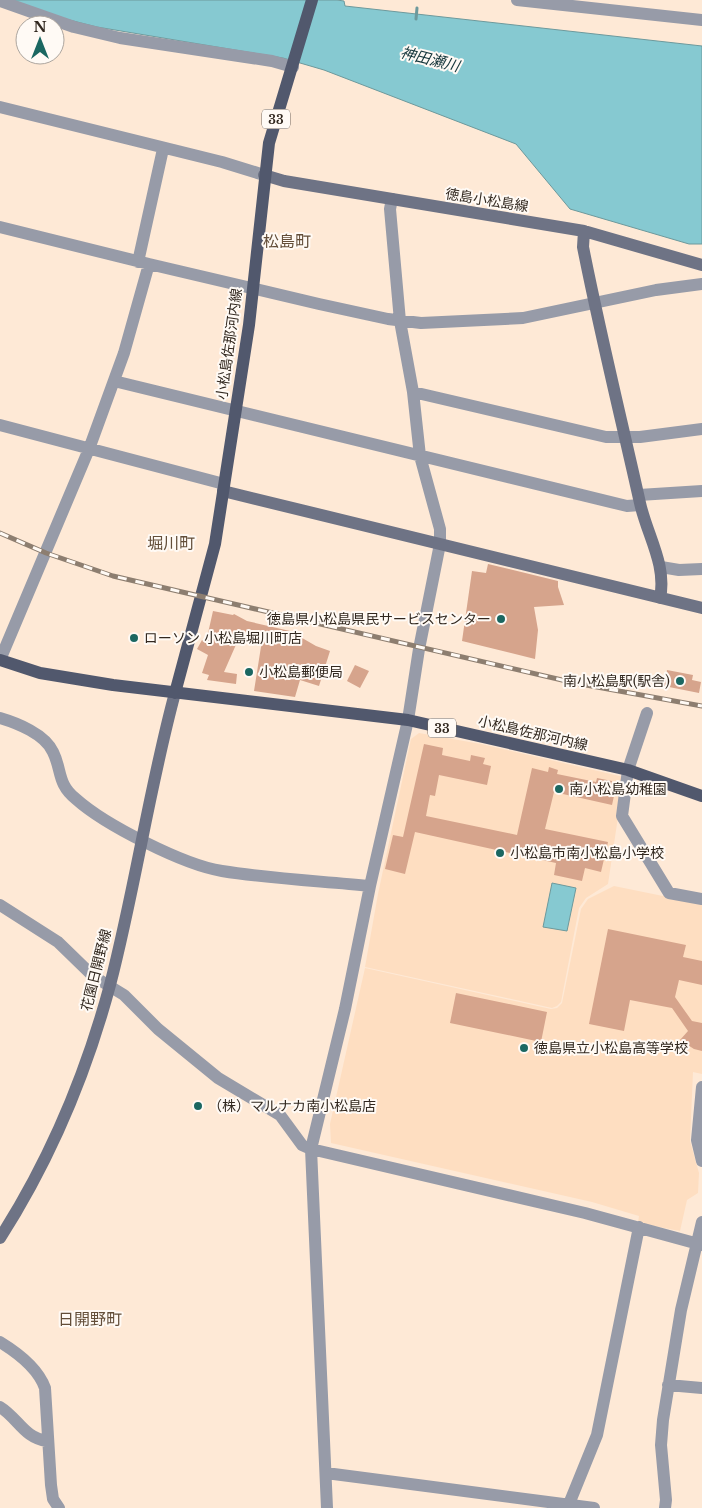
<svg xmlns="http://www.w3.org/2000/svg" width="702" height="1508" viewBox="0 0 702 1508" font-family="'Libre Baskerville','Noto Sans JP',serif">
  <rect width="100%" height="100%" fill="#fee9d6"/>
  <path fill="#fedec1" d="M419 733 481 744 624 777 608 884 586 898 579 908 561 1002 557 1006 552 1008 365 967 378 894 411 739Z
    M614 886 702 904V1074L693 1072 690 1141 699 1173 698 1193 687 1200 680 1231 638 1223 639 1216 592 1202 331 1143 330 1124 365 968 551 1009 557 1008 562 1003 581 909 588 899Z"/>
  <path fill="#86c9d1" stroke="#6d999c" d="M8 0H337L344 1 345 6 702 46V244H689L570 209 516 144 324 70 283 58 97 27 50 15Z
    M552 883 576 888 567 931 543 927Z"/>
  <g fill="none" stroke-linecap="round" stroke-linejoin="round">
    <path stroke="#6d999c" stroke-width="3" d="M416 19 417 8"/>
  </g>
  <path fill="#d6a48c" d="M488 564 558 581V587L564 605 534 607 538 630 535 659 462 641 472 571 486 573Z
    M213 611 233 615 234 614 247 621 290 631 316 646 330 651 319 686 300 680 295 697 254 691 263 634 242 631 224 672 237 674 236 684 207 680 209 675 202 673 208 655 197 649 202 640 206 642Z
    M355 665 369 671 360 688 347 681Z
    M667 670 693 675 692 680 701 682 699 693 664 686Z
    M424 744 443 748 442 755 470 761 471 755 485 758 483 764 491 766 487 785 439 775 435 796 430 795 426 816 517 835 532 768 548 772 549 767 558 770 557 774 596 782 597 778 612 781 611 786 616 787 612 805 554 792 545 829 608 842 601 872 585 868 582 881 554 875 556 863 415 832 405 874 385 869 393 835 403 837Z
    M608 929 686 945 683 957 702 961V985L679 980 675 997 692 1021 702 1023V1051L694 1049 680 1040 688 1031 672 1008 630 1000 624 1031 589 1024Z
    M456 993 547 1012 541 1042 450 1023Z"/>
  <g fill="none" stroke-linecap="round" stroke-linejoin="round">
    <path stroke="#979ba8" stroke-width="12" d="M517 0 702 20
      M0 1 74 27 120 38 272 61 293 67
      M0 107 222 162 264 175
      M0 227 149 264
      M138 262 163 149
      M114 381 627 506 640 505
      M413 392 606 437H640L702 429
      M0 425 224 484
      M639 495 702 491
      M661 567 679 570 702 569
      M0 660 89 449 124 353 149 264 319 304 388 319 421 323 523 318 656 290 702 284
      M647 713 628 770 622 816 669 893 702 899
      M0 718C17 723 45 734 53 752 62 770 57 784 76 799 105 825 184 865 222 871 271 879 321 881 370 886
      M0 905 58 942 93 976 124 995 158 1029 218 1078 280 1115 302 1145 311 1149 585 1213 702 1245
      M702 1087 697 1140 702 1161
      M0 1342C18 1353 38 1368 45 1388L51 1485 53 1499 59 1508
      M668 1385 702 1388
      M0 1407C18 1418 24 1438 47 1441
      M326 1473 594 1508
      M569 1504 597 1435 639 1227
      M327 1508 311 1149 345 1009 370 886 408 720 419 649 440 544V529L420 456 413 392 400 321 390 209 392 199
      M665 1508 666 1500 661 1445 663 1420 681 1310 702 1222"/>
    <path stroke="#6e7385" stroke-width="12" d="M264 175 284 181 584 231 702 265
      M584 231 583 247C600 333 621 418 640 503 647 535 667 565 660 598
      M223 491 702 608
      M0 1238C50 1160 86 1074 110 985 135 889 149 789 175 693"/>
    <path stroke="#51586d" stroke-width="12" d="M0 660 40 673 113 685 408 720 628 770 702 796
      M175 693 215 544 249 325 269 143 312 0"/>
    <g stroke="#8d7e70" stroke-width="5">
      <path id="rail" d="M0 533 46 553 113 576 575 683 702 706"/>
    </g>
    <use href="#rail" stroke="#fffaf5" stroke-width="3" stroke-dasharray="9" stroke-linecap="butt"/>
  </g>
  <g fill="#1b6761" stroke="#fffaf5" stroke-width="2">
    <circle cx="501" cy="619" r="5"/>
    <circle cx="134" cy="638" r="5"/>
    <circle cx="249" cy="672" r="5"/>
    <circle cx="680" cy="681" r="5"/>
    <circle cx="559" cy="789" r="5"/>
    <circle cx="500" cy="853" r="5"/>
    <circle cx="524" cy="1048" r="5"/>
    <circle cx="198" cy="1106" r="5"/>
  </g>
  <g text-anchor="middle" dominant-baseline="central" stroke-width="4" stroke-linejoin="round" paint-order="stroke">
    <g fill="#fffaf5" stroke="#70675f" stroke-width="1">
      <rect x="262" y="109.5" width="28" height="19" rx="4"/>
      <rect x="428" y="718.5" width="28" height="19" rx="4"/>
    </g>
    <g font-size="12" font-weight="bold" fill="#32281f">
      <text x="276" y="119">33</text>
      <text x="442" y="728">33</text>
    </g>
    <g font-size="14" fill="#32281f" stroke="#fffaf5">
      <text transform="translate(487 200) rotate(9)">徳島小松島線</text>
      <text transform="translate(229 344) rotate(-82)">小松島佐那河内線</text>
      <text transform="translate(533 733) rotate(13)">小松島佐那河内線</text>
      <text transform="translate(96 970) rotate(-76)">花園日開野線</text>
    </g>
    <g font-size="14" fill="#32281f" stroke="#fffaf5" text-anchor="start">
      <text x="491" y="619" text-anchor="end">徳島県小松島県民サービスセンター</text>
      <text x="144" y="638">ローソン 小松島堀川町店</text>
      <text x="259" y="672">小松島郵便局</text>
      <text x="670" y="681" text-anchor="end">南小松島駅(駅舎)</text>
      <text x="569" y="789">南小松島幼稚園</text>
      <text x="510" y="853">小松島市南小松島小学校</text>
      <text x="534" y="1048">徳島県立小松島高等学校</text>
      <text x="208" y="1106">（株）マルナカ南小松島店</text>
    </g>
    <g font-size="15" font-style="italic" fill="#15363b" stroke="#fffaf5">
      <text transform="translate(430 59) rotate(14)">神田瀬川</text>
    </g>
    <g font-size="16" fill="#634e39" stroke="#fffaf5">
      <text x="287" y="241">松島町</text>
      <text x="171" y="543">堀川町</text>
      <text x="90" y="1319">日開野町</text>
    </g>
  </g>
  <g transform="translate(40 40)"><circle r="24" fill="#fffaf5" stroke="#ada69f"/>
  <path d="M0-4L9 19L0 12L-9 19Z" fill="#1b6761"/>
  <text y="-8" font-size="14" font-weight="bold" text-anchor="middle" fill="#32281f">N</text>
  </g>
</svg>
